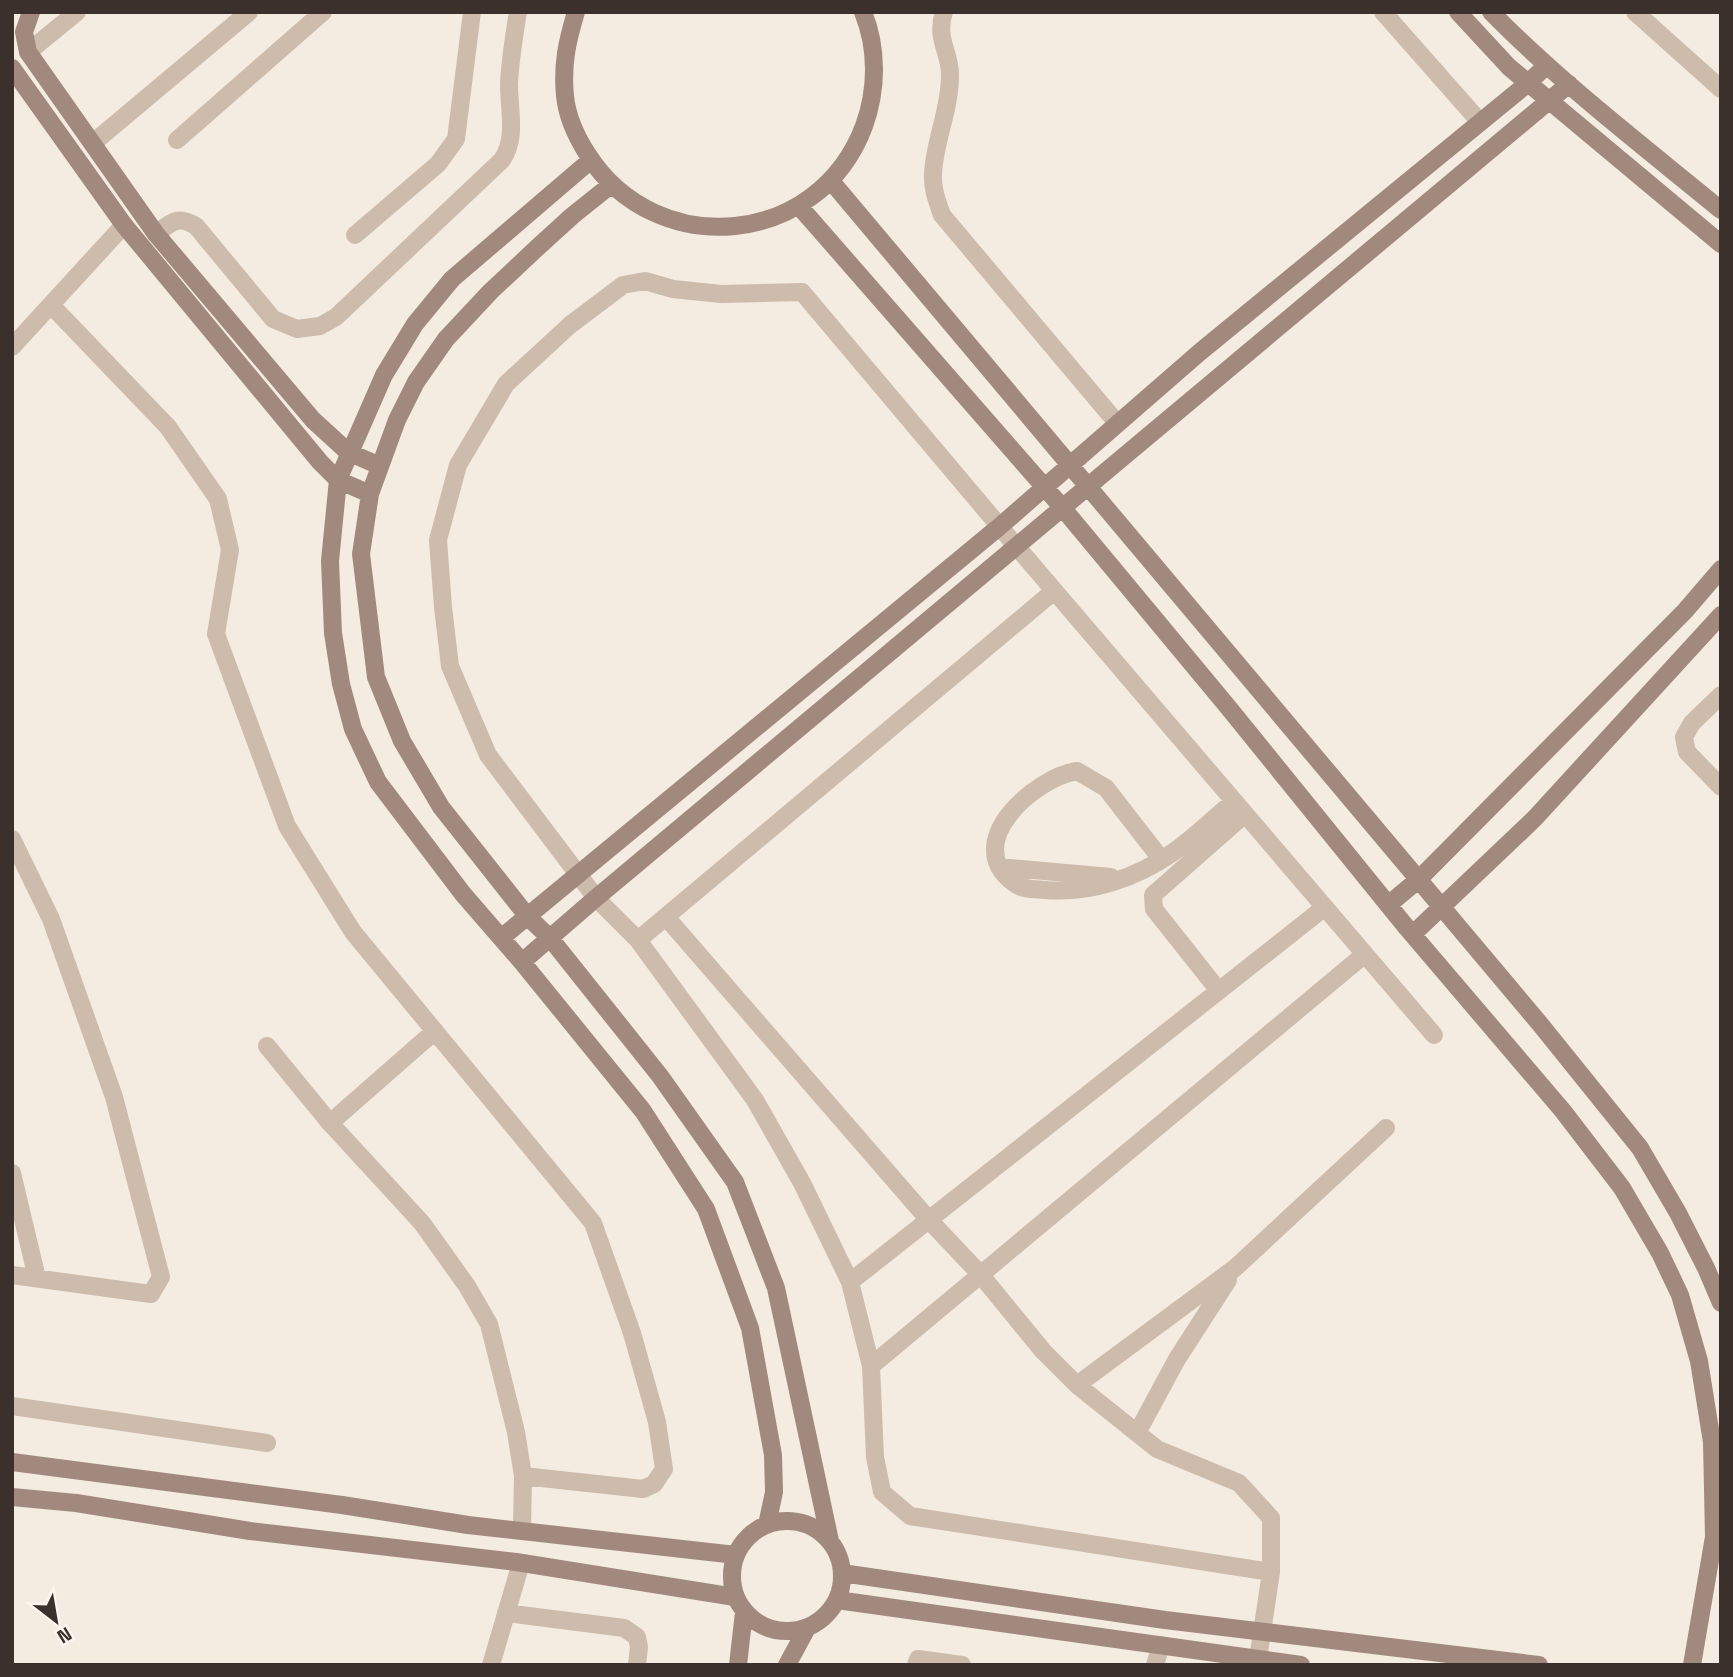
<svg xmlns="http://www.w3.org/2000/svg" width="1733" height="1677" viewBox="0 0 1733 1677" font-family="'Space Grotesk',sans-serif">
  <rect width="100%" height="100%" fill="#f4ebe1"/>
  <g fill="none" stroke-linecap="round" stroke-linejoin="round">
    <path stroke="#cdbbac" stroke-width="18" d="M944 12C935 39 951 54 950 76 950 109 935 140 933 173 932 188 937 201 942 215L1117 423
      M1383 12 1480 122
      M1635 12 1721 89
      M28 52 77 12
      M177 140 323 12
      M93 143 249 12
      M156 234C172 222 177 215 196 226L273 319 297 329 320 326 336 317 502 160C517 138 509 110 509 84 510 60 514 36 518 12
      M355 235 438 164 456 139 472 12
      M51 305 168 427 218 499 230 550 216 634 287 826 353 932 593 1223 632 1333 657 1422 664 1469 654 1484 643 1489 523 1476
      M12 347 124 225
      M1721 695 1692 723 1684 737 1687 752 1721 787
      M12 839 51 919 114 1097 161 1277 151 1294 12 1275
      M1161 859 1106 788 1077 771C1034 778 960 843 1014 883 1022 890 1036 889 1045 890 1090 894 1136 878 1172 853 1194 838 1214 818 1234 801
      M999 867 1111 877
      M666 917 929 1220 980 1274 1043 1351 1077 1385 1157 1449 1239 1483 1271 1518V1572L1258 1659
      M638 940 1054 591
      M1219 991 1154 909 1153 895 1245 814
      M267 1046 330 1123 422 1223 467 1286 489 1324 516 1432 523 1476 522 1529
      M330 1123 435 1031
      M12 1173 37 1278
      M850 1282 1325 907
      M871 1366 1365 954
      M1077 1385 1235 1268 1386 1128
      M12 1406 267 1443
      M1137 1433 1177 1359 1228 1280
      M1271 1572 910 1516 882 1492 875 1457 871 1366 850 1282 802 1183 755 1100 638 940 596 898 488 755 450 666 443 607 438 540 458 465 506 384 570 325 623 285 645 281 673 289 721 294 802 292 1011 540 1434 1035
      M506 1613 624 1628 637 1637 639 1647 637 1665
      M491 1665 521 1563
      M916 1665 918 1659 962 1665
      M1155 1665 1161 1645"/>
    <path stroke="#a18a7d" stroke-width="18" d="M31 12 24 32 28 52 156 234 313 420 348 452 380 466
      M576 12C567 42 562 64 565 96 567 116 577 138 588 155 657 262 819 247 864 126 877 90 878 49 863 12
      M1458 12 1509 67 1721 244
      M1491 12C1562 84 1643 146 1721 210
      M12 68 124 225 320 462 338 480 370 494
      M591 160 452 279 415 324 384 375 338 480 330 561 333 633 341 684 353 729 378 782 463 894 522 962 643 1111 706 1209 750 1328 773 1455 774 1492 767 1525
      M831 181 1540 1024 1640 1148 1678 1213 1706 1268 1721 1303
      M612 184 572 216 538 247 491 291 446 339 416 382 397 420 370 494 361 554 376 677 402 741 441 807 528 917 550 938 660 1076 735 1182 776 1288 830 1541
      M799 206 1061 506 1228 707 1407 928 1563 1111 1622 1188 1660 1253 1680 1295 1699 1361 1712 1442 1714 1537 1692 1665
      M1388 905 1418 880 1685 611 1721 569
      M1413 934 1535 818 1721 615
      M501 938 999 527 1200 352 1527 84 1547 65
      M522 962 596 898 1569 84
      M12 1462 342 1505 468 1525 736 1555
      M12 1497 76 1503 250 1531 516 1562 735 1597
      M732 1576a55 55 0 1 1 110 0a55 55 0 1 1-110 0Z
      M842 1573 1165 1620 1539 1665
      M837 1600 1301 1665
      M738 1665 744 1612
      M787 1665 807 1628"/>
  </g>
  <rect width="1733" height="1677" fill="none" stroke="#3b302b" stroke-width="28"/>
  <g transform="translate(56 1621) rotate(149)" stroke="#fbf5ee" stroke-width="5" paint-order="stroke">
  <path d="M0-5L12 26L0 18L-12 26Z" fill="#3b302b"/>
  <text y="-10" font-size="19" font-weight="bold" text-anchor="middle" fill="#3b302b">N</text>
  </g>
</svg>
